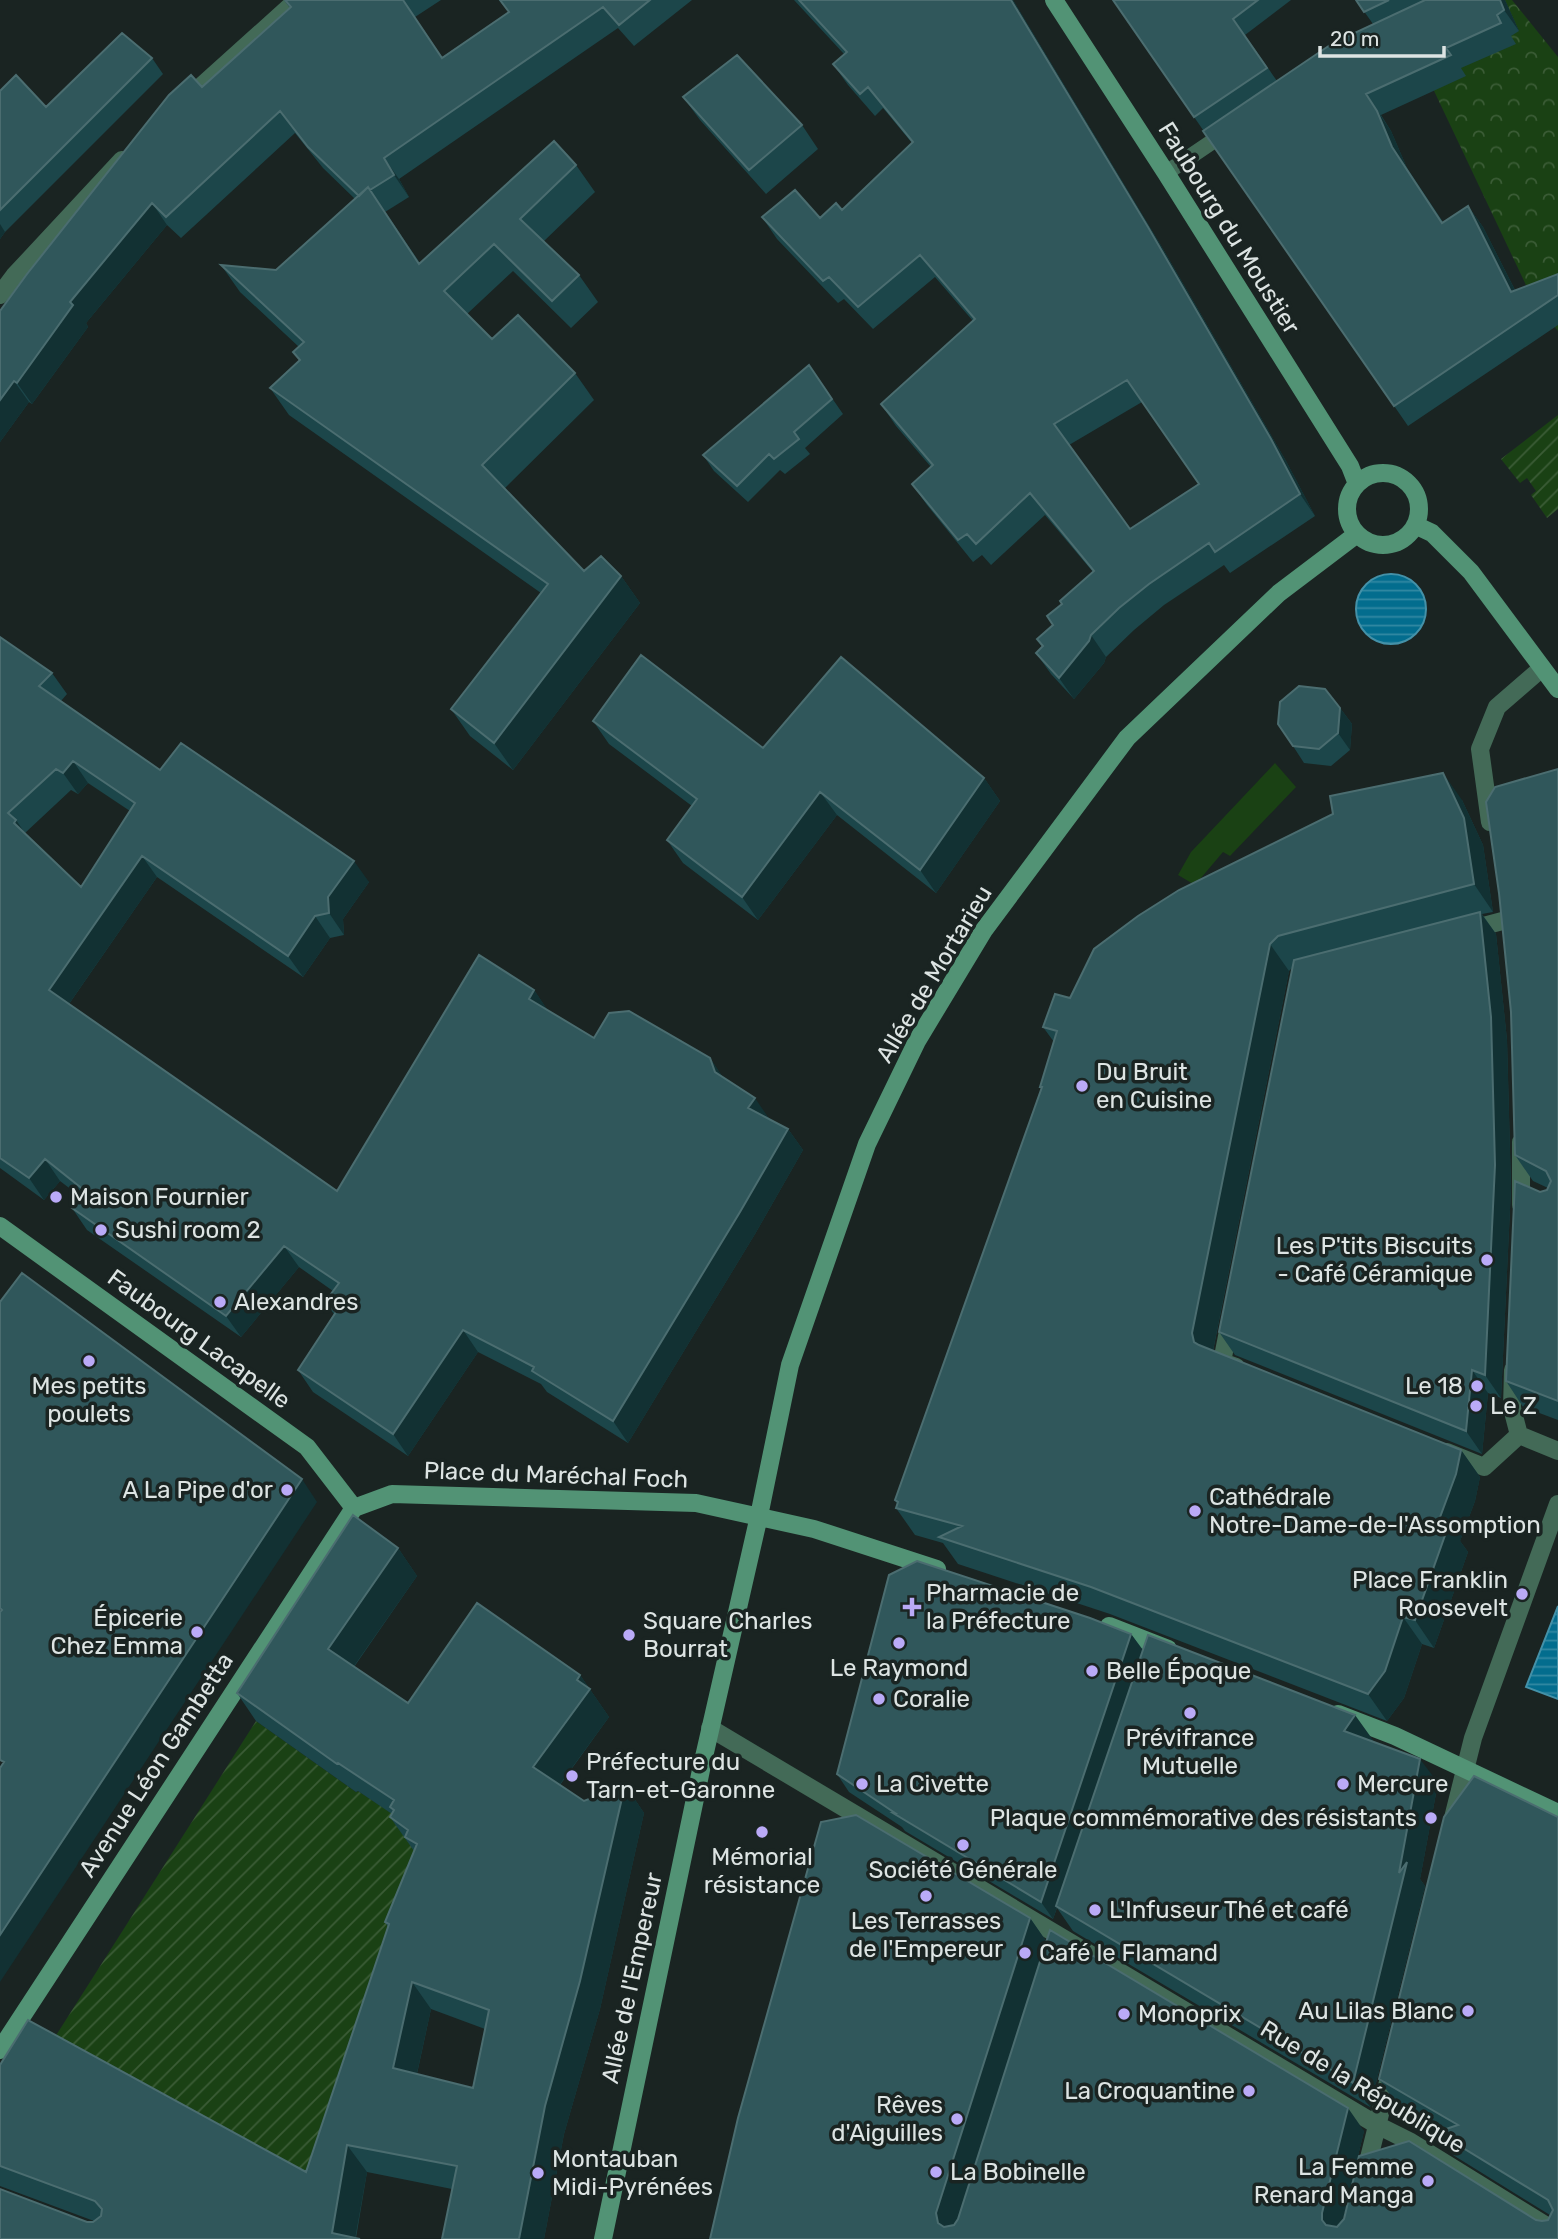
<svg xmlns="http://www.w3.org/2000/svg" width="1558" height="2239" viewBox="0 0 1558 2239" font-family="Rubik,sans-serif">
  <defs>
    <pattern id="park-crowns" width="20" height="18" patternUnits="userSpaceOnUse" patternTransform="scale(1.75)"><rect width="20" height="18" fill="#1a4114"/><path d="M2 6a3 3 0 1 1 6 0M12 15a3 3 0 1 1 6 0" fill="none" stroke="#3b5c36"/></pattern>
    <pattern id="garden-furrows" width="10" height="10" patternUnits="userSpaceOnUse" patternTransform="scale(1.75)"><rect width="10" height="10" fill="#1a4114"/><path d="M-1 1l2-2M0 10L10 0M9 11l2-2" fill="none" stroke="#3b5c36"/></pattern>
    <pattern id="water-rules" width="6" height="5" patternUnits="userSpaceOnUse" patternTransform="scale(1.75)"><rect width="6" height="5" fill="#036d8e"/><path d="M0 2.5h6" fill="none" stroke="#3389a3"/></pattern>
  </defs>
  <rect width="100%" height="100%" fill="#1a2422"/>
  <path fill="#1a4114" d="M1275 763 1296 787 1230 856 1223 852 1195 885 1178 875 1191 852Z"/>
  <path fill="url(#park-crowns)" d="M1391 0H1512L1558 57V331L1534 302Z"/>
  <path fill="url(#garden-furrows)" d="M1558 415V509L1547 518 1531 495 1536 491 1527 478 1520 483 1501 459Z
    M256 1721 356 1792 358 1791 413 1827 425 1855 322 2211 48 2048Z"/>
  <path fill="url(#water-rules)" stroke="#4491a8" stroke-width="2" d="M1356 609a35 35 0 1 1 70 0a35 35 0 1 1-70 0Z
    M1558 1606V1699L1526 1687Z"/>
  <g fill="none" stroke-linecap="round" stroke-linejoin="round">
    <path stroke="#436a57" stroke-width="16" d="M1166 173 1228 131"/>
    <path stroke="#436a57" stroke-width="18" d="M186 100 297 0
      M0 295 14 276 122 160
      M1490 822 1480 749 1497 707 1542 668
      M1465 931 1506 920
      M1521 1142V1205
      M1230 1321 1222 1362 1236 1367
      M1513 1370 1512 1408 1519 1435 1558 1451
      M1447 1452 1484 1467 1519 1435
      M710 1728 1377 2125 1409 2141 1558 2233
      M1453 1818 1473 1738 1558 1504
      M1365 2174 1392 2066"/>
    <path stroke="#529375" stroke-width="18" d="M1054 0 1166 173 1350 466 1357 484
      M1347 509a36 36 0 1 1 72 0a36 36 0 1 1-72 0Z
      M1415 525 1432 533 1471 572 1558 689
      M0 1226 307 1447 354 1508
      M354 1508 392 1494 696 1503 814 1529 937 1569
      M1109 1626 1168 1649
      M1338 1714 1395 1736 1558 1813
      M0 2050 354 1508
      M603 2239 701 1770 759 1516 790 1365 867 1144 917 1041 984 930 1127 738 1279 593 1357 534"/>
  </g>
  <path fill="#1c464a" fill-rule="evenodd" d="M284 0H441L415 17 442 57 509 13 499 0H692L634 46 618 28 399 179 409 197 385 212 420 263 576 165 595 192 544 241 579 275 598 302 571 328 513 271 467 314 492 339 575 373 594 400 504 489 584 571 621 576 640 603 513 770 470 736 451 709 541 593 289 415 270 388 300 361 293 352 299 347 240 292 221 265 276 270 355 199 323 168 295 133 181 238 167 225 86 323 88 327 32 404 29 402 0 442V311L202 87 290 8Z
    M794 0H1013L1163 249 1286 461 1315 516 1230 573 1224 565 1164 605 1134 630 1106 657 1104 663 1074 699 1051 674 1036 653 1042 647 1037 639 1053 625 1062 604 1093 572 1045 515 991 565 982 555 973 562 927 505 912 484 931 467 896 426 881 404 973 321 935 277 873 329 844 299 838 303 777 239 762 217 820 218 842 210 912 143 883 108 875 116 848 85 833 64 844 54ZM1142 402 1199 484 1130 529 1069 445Z
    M1113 0H1291L1245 35 1277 81 1373 24 1356 0H1505L1519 31 1511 36 1516 44 1461 68 1466 76 1381 115 1391 131 1407 168 1443 222 1468 206 1483 227 1515 290 1558 274V325L1408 426Z
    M152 58 163 74 5 232 0 239V91L46 107Z
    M683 97 802 125 818 149 766 194 700 120Z
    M809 365 843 414 805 448 810 454 785 474 780 470 748 502 714 471 703 455Z
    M0 637 52 673 67 694 61 701 160 770 369 882 343 919 344 935 330 938 303 977 157 877 69 1004 337 1191 534 990 548 1011 594 1038 710 1058 723 1078 770 1119 788 1129 803 1150 755 1234 628 1443 547 1392 541 1384 478 1352 408 1456 313 1392 298 1370 334 1314 325 1302 333 1291 299 1267 241 1337 87 1230 72 1208 81 1197 60 1181 44 1200 0 1168ZM88 783 130 811 81 887 25 833 71 790 78 794Z
    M1340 708 1352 724 1350 750 1331 766 1304 763 1293 746Z
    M593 721 763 748 984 778 1000 801 936 893 837 815 758 920 683 863 667 840 692 806 609 744Z
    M1558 769V1420L1523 1407 1506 1381 1540 1192 1547 1190 1548 1188 1533 1181 1515 1155Z
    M1462 800 1483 845 1493 912 1482 914 1496 934 1507 1040 1511 1188 1501 1398 1488 1393 1482 1454 1235 1355 1219 1332 1292 968 1289 971 1213 1351 1461 1450 1480 1477 1475 1501 1460 1541 1468 1552 1434 1648 1422 1644 1404 1698 1387 1721 1110 1614 958 1564 943 1543 915 1535 896 1508 897 1504 895 1500 1041 1089 1040 1087 1054 1042 1043 1027 1070 998Z
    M353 1515 398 1548 417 1576 354 1667 408 1703 477 1603 580 1675 609 1717 560 1785 584 1801 625 1785 644 1813 600 2009 564 2134 544 2239H442L452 2189 367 2172 356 2238 360 2239H0V2189L87 2222H93L94 2221 0 2186V2065L28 2020 306 2172 388 1927 385 1922 414 1851 390 1817 392 1814 358 1791 356 1792 256 1721 237 1693ZM431 2009 485 2029 473 2088 417 2074Z
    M1131 1634 1143 1650 1373 1740 1372 1741 1438 1783 1420 1879 1425 1886 1370 2107 1073 1931 1057 1908 1053 1919 905 1831 902 1827 849 1792 837 1774Z
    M1558 1817V2239H710L1030 1918 1046 1941 1364 2131 1342 2222 1536 2220 1542 2221 1548 2220 1550 2215 1453 2155 1437 2132 1443 2130 1395 2102 1379 2079Z"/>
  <path fill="#123133" d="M1011 0H1013L1163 249 1286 461 1315 516 1300 494Z
    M1500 0H1505L1519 31 1504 10Z
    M1366 94 1391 131 1407 168 1457 243 1392 147Z
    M384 158 399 179 409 197 394 175Z
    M368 187 387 214 438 291 419 264Z
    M152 203 167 225 86 323 88 327 32 404 17 383 70 302Z
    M1468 206 1483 227 1526 312 1511 292Z
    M0 224 5 232 0 239Z
    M14 381 29 402 0 442V400Z
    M621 576 640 603 513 770 494 743Z
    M1091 635 1106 657 1104 663 1074 699 1059 678Z
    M1340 708 1352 724 1350 750 1338 733Z
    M73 761 88 783 78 794 63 773Z
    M1443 773 1462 800 1483 845 1493 912 1474 884Z
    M984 778 1000 801 936 893 920 870Z
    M820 792 837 815 758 920 742 897Z
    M16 820 31 842 14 823Z
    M142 856 157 877 64 1011 49 990Z
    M354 861 369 882 343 919 344 935 329 913 328 897Z
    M1480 912 1496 934 1507 1040 1511 1188 1501 1398 1485 1375Z
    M315 916 330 938 303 977 288 956Z
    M1270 944 1289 971 1211 1360 1194 1342 1192 1333Z
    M534 990 549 1012 529 999Z
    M710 1058 725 1080 715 1072Z
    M755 1098 770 1120 748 1108Z
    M788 1129 803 1150 755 1234 628 1443 613 1421Z
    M45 1159 60 1181 44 1200 29 1178Z
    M284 1246 299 1267 241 1337 226 1316Z
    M463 1330 478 1352 408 1456 393 1434Z
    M1472 1370 1488 1393 1482 1454 1466 1431Z
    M1461 1450 1480 1477 1475 1501 1460 1541 1468 1552 1434 1648 1415 1620 1439 1520Z
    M302 1479 317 1502 0 1982V1935Z
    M398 1548 417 1576 347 1676 328 1649Z
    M1403 1617 1422 1644 1404 1698 1387 1721 1368 1694Z
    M1131 1634 1144 1652 1053 1919 1041 1902Z
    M580 1675 609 1717 552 1795 533 1767Z
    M1355 1715 1373 1740 1361 1756 1344 1731Z
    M1420 1759 1438 1783 1420 1879 1425 1886 1370 2107 1353 2083 1399 1873Z
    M625 1785 644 1813 600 2009 564 2134 544 2239H519L545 2106Z
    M1030 1918 1046 1941 953 2239 938 2223 936 2213Z
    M412 1982 431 2009 412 2096 393 2068Z
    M1348 2108 1364 2131 1338 2239 1322 2220V2213Z
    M347 2145 367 2172 355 2239 332 2233Z"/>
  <path fill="#30575b" stroke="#4b6d70" stroke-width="2" fill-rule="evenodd" d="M285 0H403L442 58 509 12 500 0H650L619 25 603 7 384 158 394 175 370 190 368 187 359 196 308 147 280 111 166 217 152 203 70 302 73 305 17 383 14 381 0 400V311L27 274 169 95 191 75 202 87 291 7Z
    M799 0H1011L1148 227 1271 439 1300 494 1215 552 1209 543 1149 584 1119 608 1091 635 1089 641 1059 678 1036 653 1043 646 1037 639 1053 625 1047 616 1062 604 1060 601 1094 571 1030 493 976 544 967 534 958 540 912 484 933 465 881 404 975 319 920 255 858 307 829 277 823 281 762 217 795 190 820 218 836 203 842 210 913 142 868 87 860 94 833 64 847 52ZM1127 380 1199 484 1130 529 1054 424Z
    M1113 0H1258L1233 19 1267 68 1194 117Z
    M1356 0H1389L1364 12Z
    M1425 0H1500L1504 10 1497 15 1501 23 1446 48 1451 55 1366 94 1377 111 1392 147 1442 223 1468 206 1511 292 1558 274V295L1394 406 1203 131 1333 43Z
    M122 33 152 58 0 210V91L16 75 46 107Z
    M737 55 802 125 749 170 683 97Z
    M554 141 576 165 520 219 579 275 552 301 494 244 444 291 492 339 518 315 575 373 482 465 584 571 601 556 621 576 494 743 451 709 548 584 270 388 300 360 293 352 304 342 221 265 276 270 368 187 419 264Z
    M809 365 832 399 794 432 799 439 774 459 769 454 737 486 703 455Z
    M0 637 52 673 39 686 160 770 181 743 354 861 328 897 329 913 315 916 288 956 142 856 49 990 337 1191 479 955 534 990 529 999 594 1038 609 1013 629 1011 710 1058 715 1072 755 1098 748 1108 788 1129 740 1212 613 1421 532 1371 534 1367 463 1330 393 1434 298 1370 336 1312 325 1302 339 1283 284 1246 226 1316 72 1208 85 1191 45 1159 29 1178 0 1158ZM73 761 135 803 81 887 14 823 16 820 8 813 56 769 63 773Z
    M641 655 763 748 841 657 984 778 920 870 820 792 742 897 667 840 697 799 593 721Z
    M1299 686 1325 689 1340 708 1338 733 1319 749 1293 746 1278 724 1280 702Z
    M1558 769V1401L1506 1381 1515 1181 1540 1192 1547 1190 1551 1181 1546 1171 1515 1155 1511 1012 1499 893 1486 802 1495 787Z
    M1443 773 1464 818 1474 884 1278 936 1270 944 1192 1333 1194 1342 1199 1345 1461 1450 1456 1474 1439 1520 1449 1524 1415 1620 1403 1617 1385 1671 1368 1694 1091 1587 939 1537 962 1526 896 1508 898 1502 895 1500 1042 1087H1040L1057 1031 1043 1027 1055 994 1070 998 1094 949 1138 916 1179 890 1333 814 1330 796Z
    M1480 912 1491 1017 1495 1165 1485 1375 1472 1370 1466 1431 1219 1332 1294 960Z
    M22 1273 302 1479 0 1935V1768L4 1762 0 1760V1612L2 1610 0 1608V1302Z
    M353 1515 398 1548 328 1649 408 1703 477 1603 580 1675 577 1680 590 1689 533 1767 584 1801 625 1785 580 1981 545 2106 519 2239H442L457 2166 347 2145 332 2233 360 2239H0V2189L87 2222H93L101 2216 102 2209 95 2201 0 2166V2065L28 2020 306 2172 389 1924 385 1922 417 1844 405 1837 408 1830 390 1817 394 1810 390 1807 394 1800 338 1763 337 1764 237 1693ZM412 1982 489 2010 473 2088 393 2068Z
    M917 1561 1090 1618 1131 1634 1041 1902 893 1813H895L837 1774 889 1575Z
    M1148 1635 1355 1715 1344 1731 1420 1759 1399 1873 1407 1862 1353 2083 1056 1906Z
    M1474 1776 1558 1817V2239H710L738 2118 821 1822 856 1815 1030 1918 936 2213 938 2223 944 2227 954 2225 958 2219 1050 1930 1348 2108 1322 2213V2220L1326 2225 1337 2227 1344 2219 1359 2156 1409 2141 1536 2220 1542 2221 1548 2220 1553 2210 1548 2200 1437 2132 1458 2125 1379 2079 1444 1817Z"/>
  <g fill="#baaaf7" stroke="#1a2422" stroke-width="2.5">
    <circle cx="1082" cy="1086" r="7"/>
    <circle cx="56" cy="1197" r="7"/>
    <circle cx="101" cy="1230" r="7"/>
    <circle cx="1487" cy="1260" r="7"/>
    <circle cx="220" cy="1302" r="7"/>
    <circle cx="89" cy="1361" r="7"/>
    <circle cx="1477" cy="1386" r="7"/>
    <circle cx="1476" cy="1406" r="7"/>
    <circle cx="287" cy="1490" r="7"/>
    <circle cx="1195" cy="1511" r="7"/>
    <circle cx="1522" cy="1594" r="7"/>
    <path d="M908.5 1596.5h7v7h7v7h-7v7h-7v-7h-7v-7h7z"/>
    <circle cx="197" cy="1632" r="7"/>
    <circle cx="629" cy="1635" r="7"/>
    <circle cx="899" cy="1643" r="7"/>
    <circle cx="1092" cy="1671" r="7"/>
    <circle cx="879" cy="1699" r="7"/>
    <circle cx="1190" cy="1713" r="7"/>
    <circle cx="572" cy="1776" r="7"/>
    <circle cx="862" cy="1784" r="7"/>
    <circle cx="1343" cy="1784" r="7"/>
    <circle cx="1431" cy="1818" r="7"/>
    <circle cx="762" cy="1832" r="7"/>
    <circle cx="963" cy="1845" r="7"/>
    <circle cx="926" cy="1896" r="7"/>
    <circle cx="1095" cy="1910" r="7"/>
    <circle cx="1025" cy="1953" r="7"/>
    <circle cx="1468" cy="2011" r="7"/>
    <circle cx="1124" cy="2014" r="7"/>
    <circle cx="1249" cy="2091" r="7"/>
    <circle cx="957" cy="2119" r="7"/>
    <circle cx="936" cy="2172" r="7"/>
    <circle cx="538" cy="2173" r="7"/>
    <circle cx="1428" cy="2181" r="7"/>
  </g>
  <g text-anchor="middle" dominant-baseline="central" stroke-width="7" stroke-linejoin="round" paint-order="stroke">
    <g font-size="24" fill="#dde4e3" stroke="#1a2422">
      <text transform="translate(1229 228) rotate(58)">Faubourg du Moustier</text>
      <text transform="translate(934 974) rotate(-59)">Allée de Mortarieu</text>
      <text transform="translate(199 1339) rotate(36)">Faubourg Lacapelle</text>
      <text transform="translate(556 1475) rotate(2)">Place du Maréchal Foch</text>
      <text transform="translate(156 1765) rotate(-57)">Avenue Léon Gambetta</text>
      <text transform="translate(632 1978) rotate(-78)">Allée de l'Empereur</text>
      <text transform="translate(1363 2087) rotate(31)">Rue de la République</text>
    </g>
    <g font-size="24" fill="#dde4e3" stroke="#1a2422" text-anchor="start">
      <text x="1096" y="1072">Du Bruit<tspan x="1096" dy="28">en Cuisine</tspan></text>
      <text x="70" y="1197">Maison Fournier</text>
      <text x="115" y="1230">Sushi room 2</text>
      <text x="1473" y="1246" text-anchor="end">Les P'tits Biscuits<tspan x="1473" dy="28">- Café Céramique</tspan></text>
      <text x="234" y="1302">Alexandres</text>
      <text x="89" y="1386" text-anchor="middle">Mes petits<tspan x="89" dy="28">poulets</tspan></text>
      <text x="1463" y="1386" text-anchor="end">Le 18</text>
      <text x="1490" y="1406">Le Z</text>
      <text x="273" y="1490" text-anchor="end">A La Pipe d'or</text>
      <text x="1209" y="1497">Cathédrale<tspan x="1209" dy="28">Notre-Dame-de-l'Assomption</tspan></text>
      <text x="1508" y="1580" text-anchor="end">Place Franklin<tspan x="1508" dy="28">Roosevelt</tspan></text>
      <text x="926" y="1593">Pharmacie de<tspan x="926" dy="28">la Préfecture</tspan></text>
      <text x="183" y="1618" text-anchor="end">Épicerie<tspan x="183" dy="28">Chez Emma</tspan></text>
      <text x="643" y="1621">Square Charles<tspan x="643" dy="28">Bourrat</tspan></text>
      <text x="899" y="1668" text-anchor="middle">Le Raymond</text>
      <text x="1106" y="1671">Belle Époque</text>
      <text x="893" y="1699">Coralie</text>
      <text x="1190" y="1738" text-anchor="middle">Prévifrance<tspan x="1190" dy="28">Mutuelle</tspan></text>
      <text x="586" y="1762">Préfecture du<tspan x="586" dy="28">Tarn-et-Garonne</tspan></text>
      <text x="876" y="1784">La Civette</text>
      <text x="1357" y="1784">Mercure</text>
      <text x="1417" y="1818" text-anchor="end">Plaque commémorative des résistants</text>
      <text x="762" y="1857" text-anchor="middle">Mémorial<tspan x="762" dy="28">résistance</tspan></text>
      <text x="963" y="1870" text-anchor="middle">Société Générale</text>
      <text x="1109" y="1910">L'Infuseur Thé et café</text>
      <text x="926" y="1921" text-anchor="middle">Les Terrasses<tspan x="926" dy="28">de l'Empereur</tspan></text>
      <text x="1039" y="1953">Café le Flamand</text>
      <text x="1454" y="2011" text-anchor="end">Au Lilas Blanc</text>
      <text x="1138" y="2014">Monoprix</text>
      <text x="1235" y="2091" text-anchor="end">La Croquantine</text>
      <text x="943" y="2105" text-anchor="end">Rêves<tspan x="943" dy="28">d'Aiguilles</tspan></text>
      <text x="552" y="2159">Montauban<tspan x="552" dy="28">Midi-Pyrénées</tspan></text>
      <text x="1414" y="2167" text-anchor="end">La Femme<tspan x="1414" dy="28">Renard Manga</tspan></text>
      <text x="950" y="2172">La Bobinelle</text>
    </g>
  </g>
  <path d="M1320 46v10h124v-10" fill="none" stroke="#dde4e3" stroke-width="3.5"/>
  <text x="1330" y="46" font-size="21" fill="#dde4e3" stroke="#1a2422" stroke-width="5" paint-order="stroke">20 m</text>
</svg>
